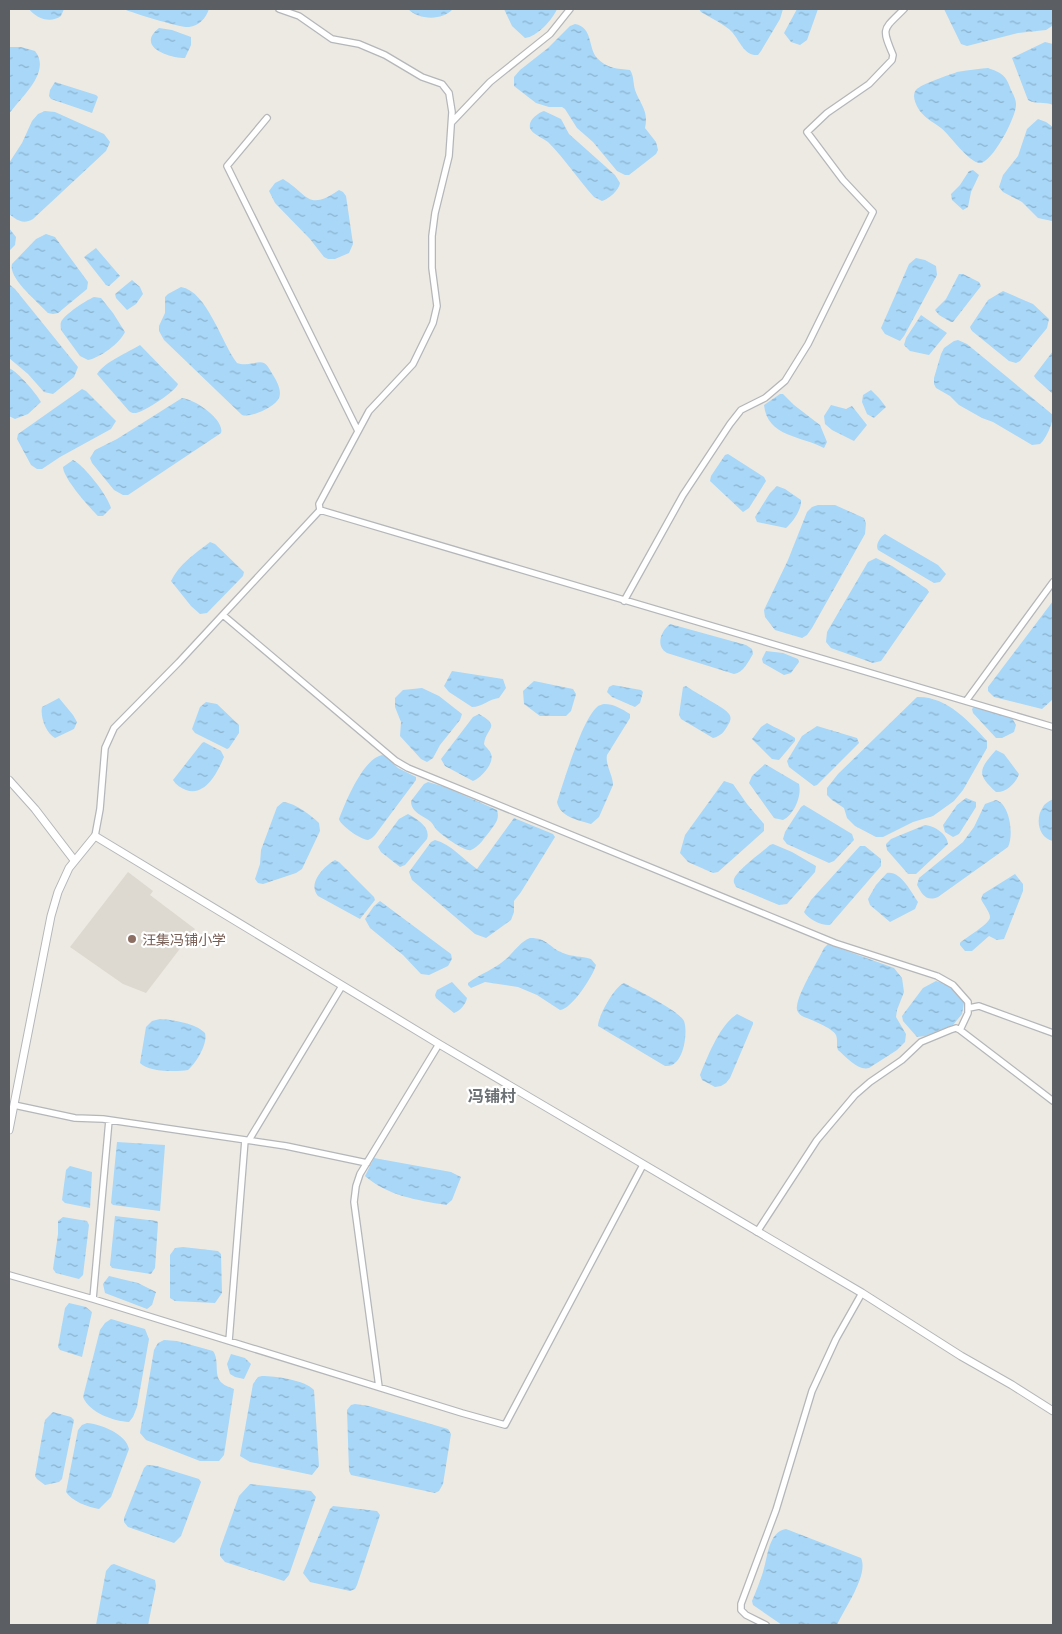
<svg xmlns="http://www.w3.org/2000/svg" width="1062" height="1634" viewBox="0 0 1062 1634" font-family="Barlow,'Noto Sans SC',sans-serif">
  <defs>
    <pattern id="water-ripples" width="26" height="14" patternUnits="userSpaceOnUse" patternTransform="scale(1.25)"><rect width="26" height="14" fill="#a8d7f8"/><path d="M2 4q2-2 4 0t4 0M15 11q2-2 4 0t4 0" fill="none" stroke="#8cb2cc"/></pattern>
  </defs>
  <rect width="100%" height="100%" fill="#edeae3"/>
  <path fill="#ddd9d1" d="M128 872 153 891 150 895 195 929 146 993 123 984 70 947Z"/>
  <path fill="url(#water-ripples)" d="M29 9H64L61 16C50 24 36 18 29 9Z
    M123 9H209C206 18 199 26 189 27 180 28 134 13 123 9Z
    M408 9H453C442 21 419 20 408 9Z
    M504 9H557C553 19 537 37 525 38L512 26Z
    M699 9H783L780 19 761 51 758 55C744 56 740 41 732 32 726 25 709 17 701 12Z
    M797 9H818L807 40 800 45 791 42 784 33Z
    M944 9H1053L1052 26 1046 30 1018 33 967 46 961 44Z
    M575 24C593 27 588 48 597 58 606 68 618 69 630 70 634 76 633 83 635 90 640 104 649 111 645 128L656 142 658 150 656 154 629 175H625L617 171 593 142 577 128 565 109 562 107H549L536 103 514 86V77L520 70 548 48 570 26Z
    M159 28 172 30 191 37V45L185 58C170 58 135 47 159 28Z
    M1045 42 1053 44V105C1044 101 1036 105 1028 100L1012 58Z
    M9 47H21L35 51C52 72 20 98 9 114Z
    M988 68C1002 73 1006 75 1011 90 1013 94 1016 99 1016 104 1017 116 992 163 980 163 969 163 950 135 941 128 933 122 923 117 918 108 915 103 912 95 916 90 921 84 949 75 957 72 967 70 978 69 988 68Z
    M55 82 96 95 98 97 92 113 51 99 49 96 50 90Z
    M45 111 55 112 104 134 110 142 106 151 33 219C23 225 17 220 9 214V163L22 143 32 121 38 114Z
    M544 111 561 119 569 134 615 175 620 183C619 190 609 199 602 201L594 197C578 179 565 159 548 142 543 138 532 134 530 128 528 120 538 113 544 111Z
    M1038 119 1046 122 1053 127 1052 221 1038 218 1022 202 1003 192 999 187 1003 175 1018 156 1027 129Z
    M973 170 979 175 971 192 968 207 963 210 952 200 951 194 960 185 969 171Z
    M283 179C308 194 307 212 339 190L343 192 346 196 353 244 349 253 335 259H328L324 257 310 239 275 203 269 191 275 183Z
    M9 228 16 237 15 245 9 251Z
    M46 234 55 237 88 282 87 289 58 313 53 314 48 313C38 302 8 278 12 264L36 239Z
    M96 248 120 276 109 286 106 285 84 257Z
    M916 258 925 260 936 266 937 275 904 336 900 341 885 334 881 328 909 264Z
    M959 274H963L979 282 981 286 953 322H951L939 315 935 310 946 299Z
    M132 280 140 287 143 294 136 304 127 310 116 298 115 294Z
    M9 284 15 289 78 367 74 377 53 394 44 392 28 374 9 358Z
    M181 287C207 291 222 344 237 363 247 367 258 360 264 363 268 365 271 372 273 375 277 381 282 391 279 398 275 407 251 418 242 415L164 340 159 331V326L165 313V297L168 294Z
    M1003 291 1033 304 1049 319 1047 328 1020 361 1016 363 1009 361 972 331 970 327 988 300Z
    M94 297 101 298 113 313 125 332C120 343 100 358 88 360L80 356 61 330C61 328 60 325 61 322 65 314 85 301 94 297Z
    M921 315 947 333 929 355 910 351 904 345 906 338Z
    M958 340 967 344 1053 415C1053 423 1046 439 1040 444L1032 445 993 422 982 418 959 405 950 396 936 388 934 384V378L941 354 944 348 954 341Z
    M140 345 178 384C176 391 144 412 136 413 132 413 132 413 129 411L97 374C106 361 127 353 140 345Z
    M1053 351V394L1036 379 1034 376Z
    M9 368C18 372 36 393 41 402L28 414 15 419 9 416Z
    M82 389 86 391 116 421 111 429 60 457 42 469H37L31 465 17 439 18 434Z
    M871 390 879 398 886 407 874 418 867 414 862 402 863 395Z
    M780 394H783L794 405 820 425 827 442 824 448C802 436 767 437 764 405Z
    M182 398C195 399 225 420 221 433L128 495H123L114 490 92 463 90 458 95 450 117 439Z
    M831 405 846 409 852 406 867 425 854 441 832 430 825 424 824 416Z
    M728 454 764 477 766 481 749 508 743 512 710 481 711 476 725 455Z
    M73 460C84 465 108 496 111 508L103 516H98C89 507 63 478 63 467Z
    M777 486 785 489 801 500C802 509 793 522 786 528L757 522 755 517 770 493Z
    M818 505H835L864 518 866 523 865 534 812 628 807 635 802 638 775 630 765 617 764 610 788 560 807 512 812 507Z
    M885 534 938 565 946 574 940 582 934 583 878 550C875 545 880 537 885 534Z
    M210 542 215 544 244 572 243 576 207 613 200 614 191 606 171 581C179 564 196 553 210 542Z
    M876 558 892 566 927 589 929 592 881 661 873 663 831 648 826 642 827 632 868 562Z
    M1053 601V699L1042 709 994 697 988 691V687Z
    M670 624 746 645 752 649 753 654C748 662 744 672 734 674L667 653C655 646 661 631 670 624Z
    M766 651 783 653 798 659 799 662 791 673 784 675 763 663 762 659Z
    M452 671 503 679 506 688 499 698C489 699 482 707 472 707L449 692 444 686Z
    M534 681 573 689 576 694 571 711 566 716H540L524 704 523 691Z
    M613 685 641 690 643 692 640 703 635 707 612 697 607 692 609 687Z
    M686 686C694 692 727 709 729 714 732 718 730 722 728 725 724 732 721 736 713 738L681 719 679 715 683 687Z
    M422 688 439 696 462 714 460 720 440 745 433 758 427 762 421 759 400 736 401 722 395 707V698L403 690Z
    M917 697C946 696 969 721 987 741V748L963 790 954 801 933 816 913 822 883 837H876L855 826 847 818 844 808 832 800 827 795V788L838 774Z
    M59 698 73 715 77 722 74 729 55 738C46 733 40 717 42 707Z
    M206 702 217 704 239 725V733L229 748 227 749 195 733 192 729 200 707Z
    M604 704C614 704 622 709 630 714V718L607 755C605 765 613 775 613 785L599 817 591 824C578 820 560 817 557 802 564 781 582 720 597 707 599 705 601 705 604 704Z
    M974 707 1012 718 1016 725 1014 732 1002 738H996L973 713 972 709Z
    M479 714C502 727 486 727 484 744 486 748 490 750 491 754 495 763 480 779 473 781L445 766 441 759 473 717Z
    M767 723C777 729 785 731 795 738V741L779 760 772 759 752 739 761 727Z
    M817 726 857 738 859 743 817 785 814 786 789 767 787 761 802 736Z
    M204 742 221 751 224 757C218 771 206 797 186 790 181 788 176 785 173 780L202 743Z
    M996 750 1004 754 1019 774C1016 783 1006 793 996 792 977 775 978 770 996 750Z
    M382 755 387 757 398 768 416 777V780L375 835C373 837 371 839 368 840 361 840 340 825 339 819 346 801 363 759 382 755Z
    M765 764 799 784C802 796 794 815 783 820L774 818 749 783 752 776Z
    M724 781 733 784 747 804 764 824V831L718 872 713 873 688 862 680 853 685 835Z
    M428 782 445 787 497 810C500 819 495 824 490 831 485 837 479 847 471 850 465 852 443 836 438 831 435 829 434 825 431 822 423 815 411 813 411 801L424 784Z
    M966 798 976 802V807L959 834 953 837 945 832 943 825 957 805Z
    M1053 799V841C1038 838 1035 818 1043 807 1045 803 1050 801 1053 799Z
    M996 800C1010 804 1014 835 1008 847L938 897C926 902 922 894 917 885L919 878 963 842 974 827 985 804Z
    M283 802C297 804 309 814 319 823L320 831 302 869 296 873 263 884 258 883 255 879 260 864 261 850 277 807Z
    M804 805 852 834 854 840 834 861 829 863 787 844 783 839 785 832 801 807Z
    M408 814C417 819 431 827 427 839L405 865 400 867 381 852 378 847 399 819Z
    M514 818 553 834 555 837 521 892 514 901V912L511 920 486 938 475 934 412 880 409 872 431 842 435 840C451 844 464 860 477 869Z
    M925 825C935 826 947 834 948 844L916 874H908L887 850 886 844 891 839Z
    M773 844 792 852 816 866 815 872 787 904 779 905 736 887C735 884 733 883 734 879 737 870 762 852 770 845Z
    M860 846H865L881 859V866L830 925C822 926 808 919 804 912L811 900Z
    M335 860 339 862 374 897 375 900 360 919 318 896C307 884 324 866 335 860Z
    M887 873C901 871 911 892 918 902L915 909 890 922 870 905 868 899 876 885Z
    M1015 874 1023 884V891L1004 939 997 940 989 936 972 951H965L960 945V943C966 937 990 924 990 917 990 912 983 904 981 899L983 894Z
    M380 901 451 954 452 959 448 966 429 975 421 974 403 955 370 928 365 919 374 906Z
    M530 938C548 938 548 947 563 953 572 957 581 956 591 959L596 965C593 976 572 1009 560 1010L537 995 518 987 485 982 471 988 468 985V983C480 974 495 969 506 959 514 952 520 942 530 938Z
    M828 944 894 968 902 978 904 992 897 1010 896 1017 906 1034 905 1042 897 1050 869 1068C858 1071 846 1057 838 1050 836 1045 838 1040 836 1035 833 1028 809 1019 802 1016 798 1013 796 1010 797 1006 799 991 817 963 824 948Z
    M936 981 946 984 961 997 964 1003 962 1014 953 1025 925 1036 917 1037 903 1021 902 1016 923 988Z
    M452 982 467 998C466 1004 460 1011 454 1013L436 998 435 995 437 990Z
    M624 983C637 990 678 1010 684 1021 687 1029 685 1045 682 1052 679 1060 674 1067 665 1066L598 1026C598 1016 615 986 624 983Z
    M737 1014 753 1022V1024L730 1078 726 1083 721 1086 715 1087 702 1080 700 1075C708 1056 719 1026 737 1014Z
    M160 1019C174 1020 195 1023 205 1033 208 1044 196 1063 188 1070 176 1072 148 1072 140 1063L146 1027 152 1021Z
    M117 1142 165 1145 160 1211 113 1205 111 1203Z
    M374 1158 451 1172 461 1177 452 1200 446 1205C417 1200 388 1196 365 1176Z
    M70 1166 92 1172 90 1208 65 1203 62 1200 66 1170Z
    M115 1216 157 1221 158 1223 155 1268 151 1274 112 1268 110 1265Z
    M63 1217 87 1221 89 1225 83 1275 79 1279 56 1273 53 1269 58 1234V1221Z
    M183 1247 218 1251 221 1254 222 1293 215 1303 175 1301 170 1298V1255L175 1248Z
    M109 1276 138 1283 156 1292 152 1305 147 1309 105 1293 103 1284Z
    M69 1303 86 1307 92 1312 82 1357 60 1350 58 1347 65 1308Z
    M111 1319 145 1329 149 1339 137 1407 133 1417 129 1422C113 1421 90 1413 83 1397L100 1330 105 1323Z
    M164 1340 177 1341 213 1351C220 1360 213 1376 222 1383 225 1386 230 1387 234 1389L224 1455 219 1461H200L146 1440 140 1433 154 1350 158 1343Z
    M231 1354 245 1358 251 1364 244 1379 235 1377 230 1374 227 1364Z
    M262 1376C275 1376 305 1380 314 1390L319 1466 312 1475 250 1462 240 1456 253 1384 258 1377Z
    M355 1404 369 1406 448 1429 451 1434 443 1484 439 1491 435 1493 351 1475 349 1471 347 1410 351 1405Z
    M53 1412 71 1417 74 1420 62 1479 59 1482 45 1485 37 1479 35 1476 45 1420Z
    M87 1423C101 1424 126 1434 129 1449L111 1497 99 1509C87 1507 72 1501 66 1492L78 1430 82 1425Z
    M147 1465 157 1466 199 1479 201 1482 181 1536 174 1543 128 1527 124 1522V1518L144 1468Z
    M250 1484 311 1491 316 1497 289 1575 284 1581 225 1562 220 1556V1549L239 1496Z
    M333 1506 377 1511 380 1515 357 1585 355 1589 350 1591 310 1582 303 1573 330 1509Z
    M786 1529 861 1558C869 1575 844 1609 837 1625H782L753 1605 752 1601C756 1591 760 1582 763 1572 768 1557 768 1532 786 1529Z
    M114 1564 155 1580 156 1586 148 1625H96L106 1571 111 1565Z"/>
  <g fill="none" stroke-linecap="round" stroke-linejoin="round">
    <g stroke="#b4b6b9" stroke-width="8">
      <path id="minor" d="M267 118 227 166 358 431
        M452 122 490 82 550 34 570 9
        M320 510 1053 727
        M624 601 683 495 730 424 741 410 765 398 785 381 808 344 873 212 843 180 807 132 827 113 869 84 892 60 893 55C881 27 883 30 904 9
        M223 615 396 761 408 768 835 943 937 976 953 985 968 1002V1013L960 1030
        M966 701 1053 582
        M95 836 100 809 105 748 114 728 179 662 320 510 319 504 369 411 413 364 433 323 437 306 432 268V236L435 213 449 156 452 112 449 93 442 84 422 77 385 55 359 44 332 39 299 16 279 9
        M969 1008 979 1006 1053 1033
        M14 1105 75 1118 103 1119 286 1146 367 1163
        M249 1140 342 986
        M757 1232 817 1140 855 1095 870 1082 902 1060 921 1042 950 1030 956 1028 960 1030 1053 1101
        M9 1275 93 1299 462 1413 505 1425 643 1165
        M93 1299 109 1120
        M229 1341 245 1140
        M379 1387 354 1202 356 1186 360 1174 439 1044
        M766 1625 746 1615 741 1610V1604L776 1510 812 1391 836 1339 862 1293"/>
    </g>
    <g stroke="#b4b6b9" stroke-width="9">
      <path id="tertiary" d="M9 780 35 809 74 860
        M9 1130 51 916 58 892 69 868 95 836 439 1044 862 1293 961 1356 1012 1385 1053 1411"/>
    </g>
    <use href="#minor" stroke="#fff" stroke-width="5.5"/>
    <use href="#tertiary" stroke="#fff" stroke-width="7"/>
  </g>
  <circle fill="#8d6e63" stroke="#fff" stroke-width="2" cx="132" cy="939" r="5"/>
  <g text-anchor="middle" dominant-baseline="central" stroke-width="4.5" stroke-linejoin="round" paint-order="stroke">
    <g font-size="14" fill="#785e54" stroke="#fff" text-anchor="start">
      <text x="142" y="939">汪集冯铺小学</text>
    </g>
    <g font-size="16" font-weight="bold" fill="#6c7175" stroke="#fff">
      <text x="492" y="1095">冯铺村</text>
    </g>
  </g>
  <rect width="1062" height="1634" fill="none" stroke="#5b5f63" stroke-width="20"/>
</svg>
